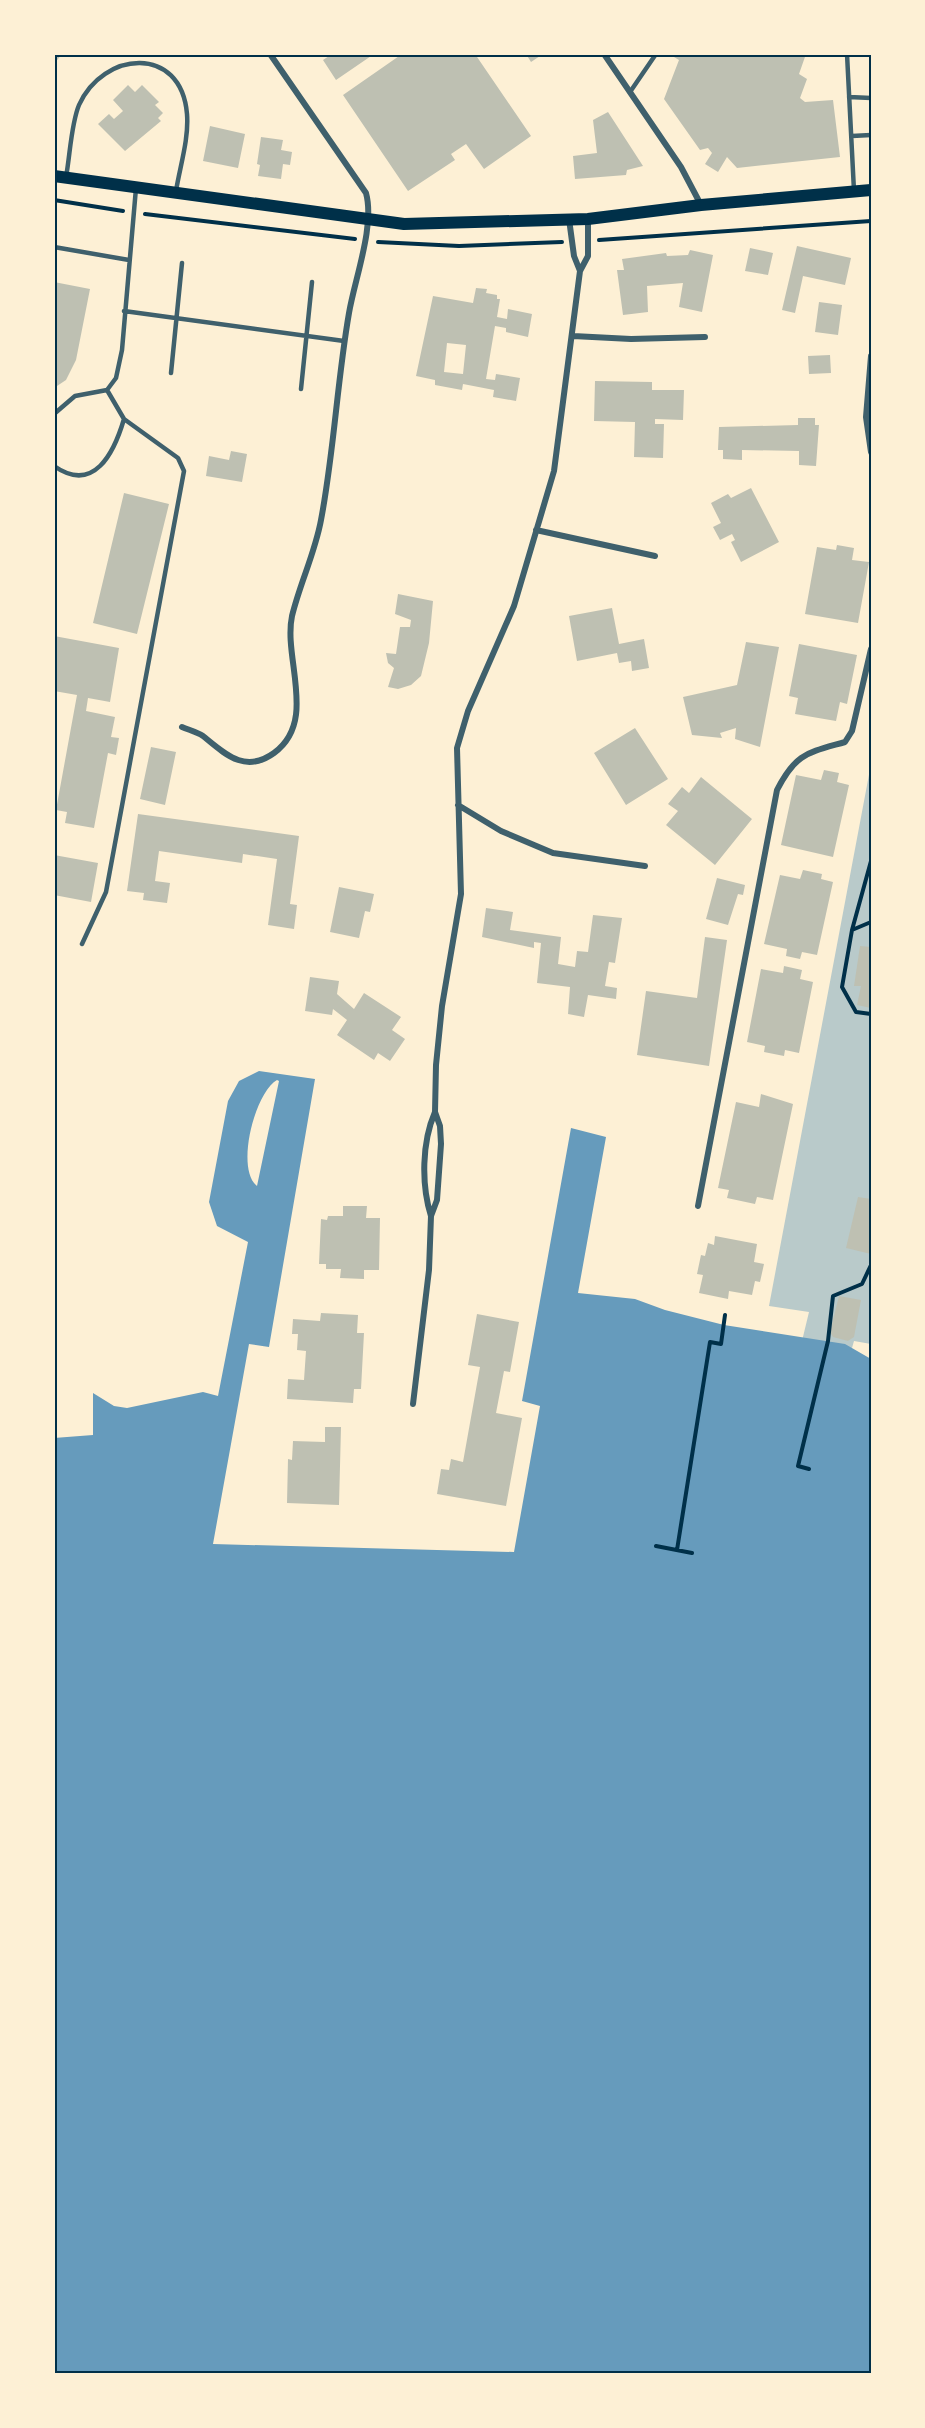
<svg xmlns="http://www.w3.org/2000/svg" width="925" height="2428" viewBox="0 0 925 2428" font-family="Cabin,sans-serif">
  <rect width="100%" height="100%" fill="#fdf0d5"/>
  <path fill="#b9caca" d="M871 764V1344L854 1341 852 1348 802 1341 809 1312 769 1306Z"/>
  <path fill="#669bbc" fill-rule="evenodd" d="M259 1071 315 1079 269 1347 249 1344 213 1544 514 1552 540 1406 522 1401 571 1128 606 1137 578 1293 635 1299 665 1310 724 1325 845 1344 871 1359V2374H54V1438L93 1435V1393L114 1406 127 1408 203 1392 218 1396 248 1242 217 1226 209 1202 228 1101 239 1081ZM277 1080 279 1081 257 1186C235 1169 255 1092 277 1080Z"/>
  <path fill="#bec0b2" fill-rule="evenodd" d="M54 54H62L54 64Z
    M332 54H374L336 80 323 60Z
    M402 54H475L531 136 484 169 466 144 451 154 455 160 408 191 343 95Z
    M526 54H543L531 62Z
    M669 54H806L799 74 807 79 800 98 805 102 833 100 840 157 737 168 727 157 718 172 705 164 712 153 708 148 700 150 664 99 679 60Z
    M128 85 135 92 142 85 159 102 155 105 163 113 158 118 161 121 125 151 98 124 109 114 114 119 123 111 113 100Z
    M608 112 643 166 627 170 626 175 575 179 573 156 597 153 593 120Z
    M210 126 245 134 238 168 203 161Z
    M261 137 283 140 281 150 292 152 290 165 283 164 281 179 258 176 260 165 257 164Z
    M797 246 851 258 845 285 803 276 795 313 782 310Z
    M750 248 773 253 768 275 745 271Z
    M690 250 713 255 702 312 679 307 683 283 647 286 648 312 623 315 617 270H624L622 259 666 253 667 256 688 255Z
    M54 282 90 289 76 360 66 380 54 388Z
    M476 288 487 289 486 293 497 295V299H500L497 317 507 319 508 309 532 314 528 337 506 332V328L495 326 486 379 495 380 496 374 520 378 516 401 493 397 494 390 463 384 462 390 435 385V380L416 376 433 296 473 303ZM447 343 466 345 463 374 444 372Z
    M819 302 842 305 838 335 815 332Z
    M830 355 831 373 809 374 808 356Z
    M595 381 652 382V390H684L683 420 655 419V424H664L663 458 634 457 635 422 594 421Z
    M798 418H815V425H819L816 466 799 465V451L742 450V460L723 459V450H718L719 427 798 425Z
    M231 451 247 454 242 482 206 476 209 456 229 460Z
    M751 488 779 542 741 562 731 542 735 540 732 534 720 540 713 527 721 523 711 503 728 494 731 498Z
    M124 493 169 504 137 634 93 623Z
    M837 545 854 548 852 560 869 562 858 623 805 614 817 547 836 550Z
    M398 594 433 601 429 643 421 676 411 685 398 689 388 687 394 668 388 663 386 653 396 654 400 627H410L411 620 395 614Z
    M612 608 619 644 644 639 649 668 632 671 631 661 619 663 617 653 577 661 569 616Z
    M54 636 119 648 110 702 88 698 86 711 115 717 111 737 119 738 116 755 108 753 94 828 65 823 67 812 56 810 77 695 54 691Z
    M746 642 779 647 760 747 735 739 736 728 720 733 722 738 692 735 683 697 737 685Z
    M799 644 857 655 847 704 840 702 836 721 795 714 798 698 789 696Z
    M635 728 668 779 626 805 594 753Z
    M151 747 176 752 165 805 140 799Z
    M824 770 839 773 837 782 849 785 833 857 781 845 796 775 821 780Z
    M701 777 752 819 715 865 666 825 678 811 668 804 682 787 689 793Z
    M138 814 299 836 290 904 297 905 294 929 268 925 277 859 243 854 242 863 159 851 155 881 170 883 167 903 143 900 144 893 127 891Z
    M54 855 98 863 91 902 54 895Z
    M803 870 822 874 821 879 833 882 817 955 802 952 800 959 786 956 787 949 764 944 780 875 800 879Z
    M717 878 745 885 743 895 738 894 728 925 706 919Z
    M339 887 374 894 370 912 365 911 359 938 330 932Z
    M486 908 513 912 510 930 561 937 558 964 575 967 577 951 588 952 593 915 622 918 615 963 609 962 605 986 617 988 616 999 588 995 584 1017 568 1014 570 987 537 983 541 943 534 942V948L482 937Z
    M705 937 727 940 709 1066 637 1055 646 991 697 998Z
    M860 946 871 947V1008L857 1005 861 986H854Z
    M784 966 802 970 800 979 813 982 799 1053 785 1050 784 1056 764 1052 765 1046 747 1042 761 969 783 973Z
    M310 977 339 981 337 994 354 1009 364 993 401 1017 392 1030 405 1039 390 1061 378 1053 374 1060 337 1035 347 1020 333 1009 332 1015 305 1011Z
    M761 1094 793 1104 773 1200 757 1197 755 1204 727 1198 729 1190 718 1188 736 1102 759 1107Z
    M858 1197 871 1199V1254L846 1248Z
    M343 1206H367L366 1218H380L379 1270H364V1279L340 1278 341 1269H326V1264H319L321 1219 327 1220 328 1216H343Z
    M715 1236 757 1244 754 1262 764 1264 760 1282 755 1281 752 1295 729 1291 728 1299 699 1293 703 1275 697 1274 701 1255 705 1256 708 1243 714 1245Z
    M839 1296 861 1300 854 1337 848 1341 833 1337 830 1332Z
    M321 1313 358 1315 357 1333H364L361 1389H354L353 1403 287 1399 288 1379 304 1380 306 1351 297 1350 298 1334H292L293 1319 320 1321Z
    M477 1314 519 1322 510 1372 504 1371 496 1413 522 1418 506 1506 437 1494 441 1469 449 1470 451 1459 463 1462 480 1367 468 1365Z
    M325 1427H341L339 1505 287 1503 288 1459 292 1460 293 1441 325 1442Z"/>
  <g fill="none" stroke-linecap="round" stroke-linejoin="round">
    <path stroke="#003049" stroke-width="4" d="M54 200 123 211
      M145 214 355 239
      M599 240 871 221
      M378 242 459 246 562 242
      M871 861 852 930 842 987 856 1012 871 1014
      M852 930 871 922
      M809 1469 798 1466 828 1341 833 1296 862 1284 871 1265
      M656 1546 692 1553
      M677 1550 710 1342 721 1344 725 1315"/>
    <path stroke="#3f606c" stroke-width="4.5" d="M847 54 854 191
      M630 92 656 54
      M849 97 871 98
      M852 136 871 135
      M66 177C70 156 71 124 79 105 103 51 181 44 187 114 189 139 180 166 176 191
      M54 247 129 260
      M124 311 344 341
      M171 373 182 263
      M301 389 312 282
      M54 414 75 396 107 390 116 378 122 350 136 188
      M54 466C94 494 114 453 124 419L107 390
      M82 944 106 892 184 471 178 458 124 419"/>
    <path stroke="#3f606c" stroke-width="6" d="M604 54 681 167 701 205
      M569 219 574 256 580 271
      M573 336 631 339 705 337
      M871 356 866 417 871 452
      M536 530 655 556
      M182 727C189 730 197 732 203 736 225 754 245 774 274 753 318 721 283 659 292 616 300 583 315 553 321 520 334 452 337 382 349 313 355 278 375 226 366 193L270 54
      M458 805 501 831 553 853 645 866
      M435 1112C422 1142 421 1184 431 1216L437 1200 441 1144 440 1126 435 1112 436 1065 442 1006 461 894 457 748 468 711 514 606 554 471 580 271 588 256V219
      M698 1206 777 790C796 753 807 753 845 742L852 731 871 649
      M413 1404 429 1270 431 1216"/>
    <path stroke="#003049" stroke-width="12" d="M54 176 404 224 588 219 701 205 871 190"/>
  </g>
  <rect width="925" height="2428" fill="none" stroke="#fdf0d5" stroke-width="111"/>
  <rect x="56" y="56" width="814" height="2316" fill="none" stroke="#003049" stroke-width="2"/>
</svg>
